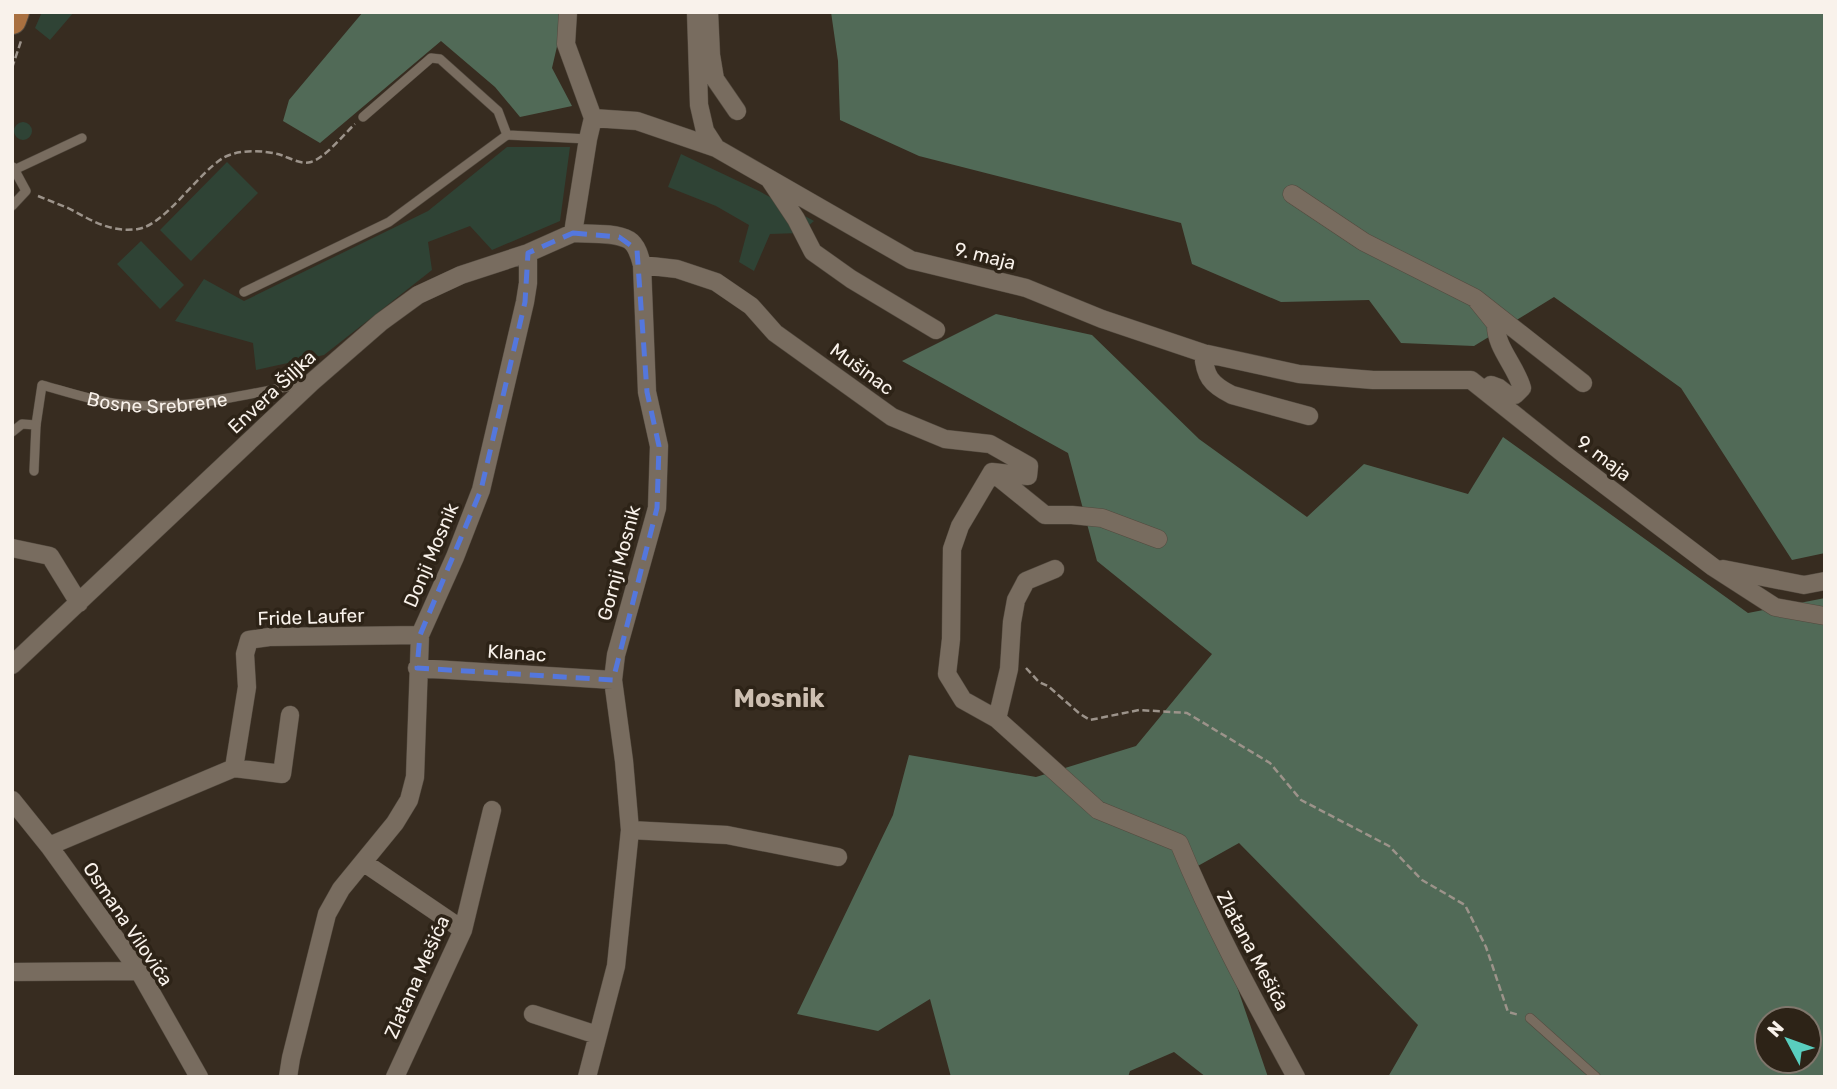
<svg xmlns="http://www.w3.org/2000/svg" width="1837" height="1089" viewBox="0 0 1837 1089" font-family="Rubik,sans-serif">
  <rect width="100%" height="100%" fill="#372c20"/>
  <path fill="#2f4335" d="M42 12H74L50 40 35 28Z
    M14 131a9 9 0 1 1 18 0a9 9 0 1 1-18 0Z
    M507 147H570L560 221 492 250 470 226 428 242 432 270 324 355 256 370 253 343 175 321 204 279 244 301 428 211Z
    M681 154 759 191 814 221 800 233 770 234 754 271 739 262 749 225 716 206 668 187Z
    M227 162 258 193 191 261 160 230Z
    M141 241 184 285 160 309 117 264Z"/>
  <path fill="#516a57" fill-rule="evenodd" d="M363 12H565L552 68 572 106 520 117 495 87 441 41 320 143 283 121 289 100Z
    M831 12H1825V553L1792 560 1681 388 1554 297 1474 346 1401 343 1369 300 1281 302 1192 264 1181 223 919 156 840 120 838 61Z
    M996 314 1092 335 1199 439 1307 517 1364 464 1468 494 1503 437 1748 613 1825 598V1077H1388L1418 1025 1239 843 1196 867 1268 1077H1206L1174 1052 1130 1071 1128 1077H951L930 999 878 1031 797 1014 893 815 909 755 1036 777 1136 746 1212 654 1097 561 1068 453 902 361ZM1767 1019H1809V1061H1767Z"/>
  <g fill="none" stroke-linecap="round" stroke-linejoin="round">
    <g stroke="#534a3f" stroke-width="10">
      <g id="service">
        <path d="M363 117 431 58 440 59 498 111 507 135 588 139"/>
        <path d="M16 169 82 138"/>
        <path d="M12 206 26 191 13 167"/>
        <path d="M244 292 389 222 507 135"/>
        <path id="s1" d="M36 425 42 385C71 393 100 403 131 405 190 410 250 393 307 383"/>
        <path d="M12 432 22 424 36 425 34 471"/>
        <path d="M1530 1018 1596 1077"/>
      </g>
    </g>
    <g stroke="#534a3f" stroke-width="19">
      <path id="minor" d="M696 12 699 105 705 131 716 148
        M709 12 711 55 715 79 737 111
        M593 118 637 121 716 148 911 260 1026 288 1102 319 1203 353 1299 374 1373 380H1471L1564 454 1713 567 1775 607 1825 616
        M770 180 796 219 813 252 851 279 936 330
        M1292 194 1364 242 1475 298
        M573 233C589 234 615 232 629 240 637 245 640 257 642 265L647 392 659 446 657 508 616 655 613 680 624 761 630 830 616 966 587 1077
        M642 265 677 269 716 282 751 306 775 333 892 417 945 439 990 444 1029 466 1028 476 992 472
        M1203 353C1205 376 1210 384 1232 395L1309 416
        M1491 385 1499 388 1508 395H1515L1522 388C1516 366 1495 347 1496 324L1475 298 1583 383
        M992 472 960 526 952 549 951 639 947 674 963 700 997 719 1098 810 1179 843C1212 924 1254 1000 1296 1077
        M992 472 1045 515H1072L1102 518 1158 539
        M12 548 50 556 79 603
        M1723 569 1804 585 1825 581
        M12 665 312 382 381 322 418 295 461 275 528 253 573 233 588 139 593 118 566 44 568 12
        M417 668 613 680
        M997 719 1009 669 1012 622 1016 600 1026 581 1055 569
        M234 768 282 774 290 715
        M12 800 49 846 139 971 199 1077
        M630 830 727 835 838 857
        M49 846 234 768 247 687 245 654 249 640 269 637 420 635
        M363 862 463 930
        M12 972 139 971
        M533 1014 597 1035
        M288 1077 291 1058 327 914 341 889 395 823 409 800 415 777 420 635 455 557 481 490 525 302 528 283V253
        M395 1077 463 930 492 810"/>
    </g>
    <g stroke="#534a3f" stroke-width="30">
      <path id="primary" d="M12 20 15 12"/>
    </g>
    <path stroke="#9c938a" stroke-width="2.5" stroke-dasharray="7 3.5" stroke-linecap="butt" d="M12 68 21 41
      M38 196C48 200 58 204 68 208 91 220 110 233 138 229 165 225 197 174 223 158 238 149 264 150 281 155 290 158 301 165 311 162 325 158 344 134 355 124
      M1026 668 1039 682 1048 686 1080 714 1090 720 1139 710 1187 713 1270 763 1301 800 1389 846 1422 880 1465 905 1486 947 1508 1012 1519 1015"/>
    <use href="#service" stroke="#786c5f" stroke-width="9"/>
    <use href="#minor" stroke="#786c5f" stroke-width="18"/>
    <use href="#primary" stroke="#a97040" stroke-width="28"/>
  </g>
  <path fill="none" stroke="#5477dd" stroke-width="5" stroke-dasharray="14 9" stroke-linejoin="round" d="M573 233 619 237 637 250 647 392 659 446 657 508 613 680 417 668 420 635 481 490 525 302 528 253Z"/>
  <g text-anchor="middle" dominant-baseline="central" stroke-width="7" stroke-linejoin="round" paint-order="stroke">
    <g font-size="19" fill="#f9f2eb" stroke="#2d2317">
      <text transform="translate(985 256) rotate(14)">9. maja</text>
      <text transform="translate(862 369) rotate(36)">Mušinac</text>
      <text transform="translate(272 392) rotate(-43)">Envera Šiljka</text>
      <text stroke="none"><textPath href="#s1" startOffset="158">Bosne Srebrene</textPath></text>
      <text transform="translate(1604 458) rotate(37)">9. maja</text>
      <text transform="translate(431 555) rotate(-67)">Donji Mosnik</text>
      <text transform="translate(619 563) rotate(-75)">Gornji Mosnik</text>
      <text transform="translate(311 617) rotate(-2)">Fride Laufer</text>
      <text transform="translate(517 653) rotate(4)">Klanac</text>
      <text transform="translate(128 924) rotate(56)">Osmana Vilovića</text>
      <text transform="translate(1253 951) rotate(62)">Zlatana Mešića</text>
      <text transform="translate(417 977) rotate(-66)">Zlatana Mešića</text>
    </g>
    <g font-size="26" font-weight="bold" fill="#cdbfb1" stroke="#2d2317">
      <text x="779" y="698">Mosnik</text>
    </g>
  </g>
  <rect width="1837" height="1089" fill="none" stroke="#f9f2eb" stroke-width="28"/>
  <g transform="translate(1788 1040) rotate(311)"><circle r="33" fill="#2d2317" stroke="#7f766c" stroke-width="2"/>
  <path d="M0-5L12 26L0 18L-12 26Z" fill="#59cebf"/>
  <text y="-10" font-size="19" font-weight="bold" text-anchor="middle" fill="#f9f2eb">N</text>
  </g>
</svg>
